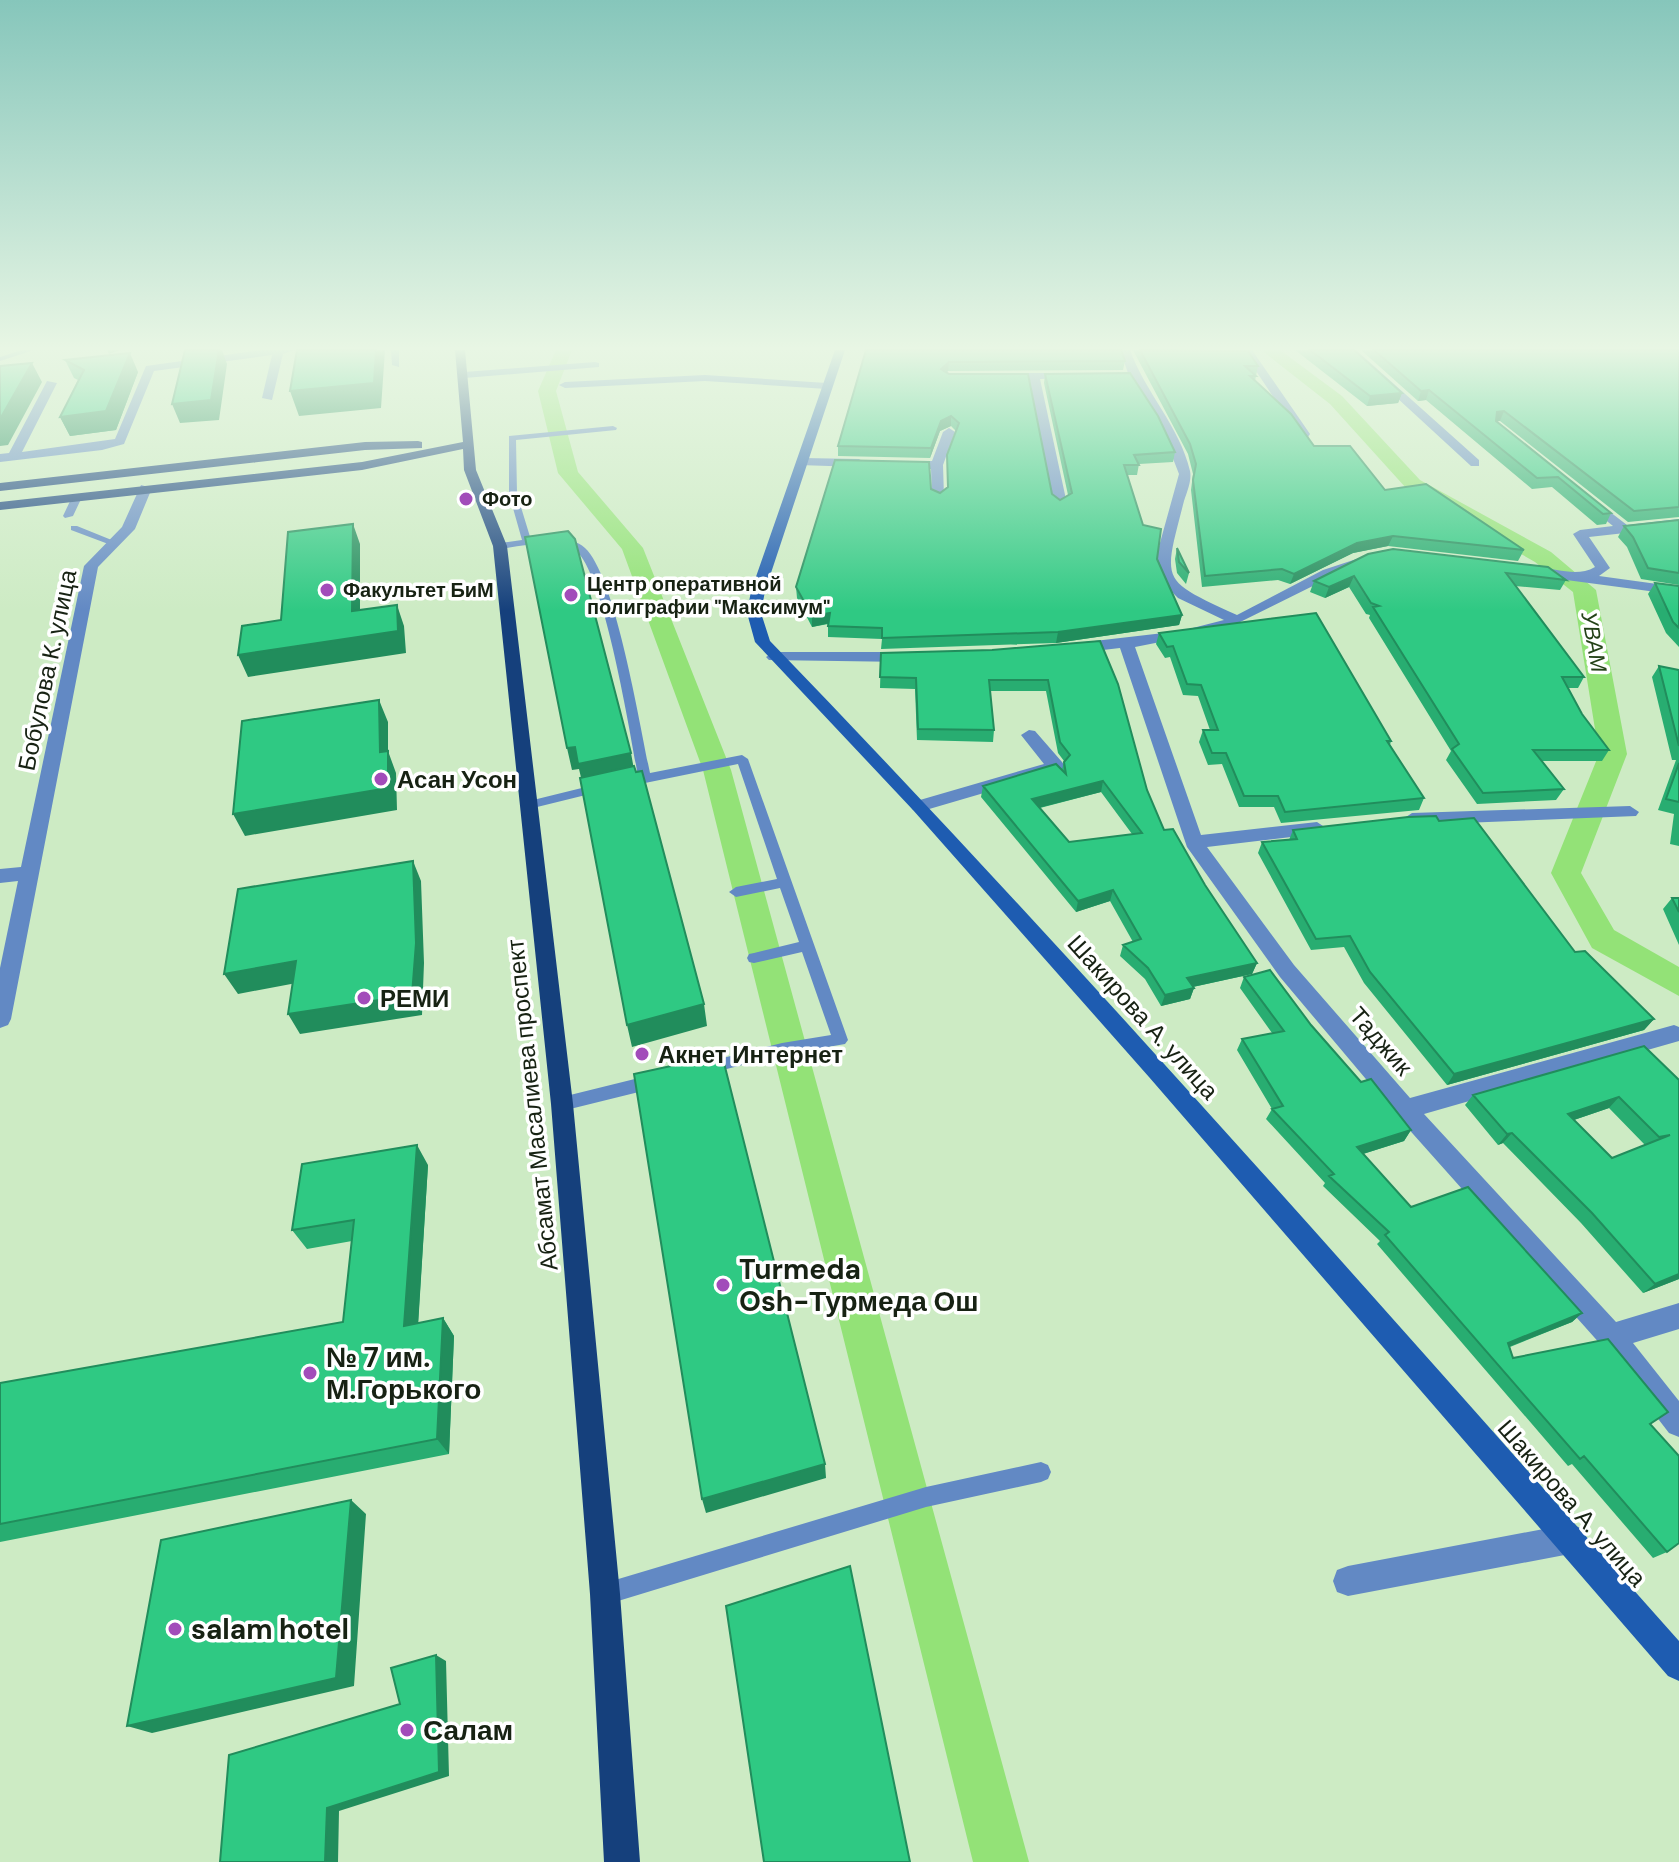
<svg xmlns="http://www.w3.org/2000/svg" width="1679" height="1862" viewBox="0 0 1679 1862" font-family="'DM Sans',sans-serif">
  <rect width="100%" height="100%" fill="#cdebc4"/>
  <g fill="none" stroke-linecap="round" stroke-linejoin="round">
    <path fill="#93e277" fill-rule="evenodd" d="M556 350H572L556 391 578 472 643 548 731 770 1029 1862H973L703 770 622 549 558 473 538 391Z
      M1261 350H1280L1342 396 1420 480 1551 552 1596 590 1627 754 1581 873 1614 930 1679 967V996L1592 948 1551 873 1599 754 1573 592 1535 562 1406 488 1330 404Z"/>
    <path fill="#6289c4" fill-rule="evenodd" d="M22 350H34L0 361V357Z
      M391 350H399V367L392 365Z
      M613 426 617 428 616 430 516 440 517 494 531 540C547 539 573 536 585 548 616 577 640 727 650 773L742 755 748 759 848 1040 845 1044 782 1055 707 1074 701 1073 699 1068 701 1063 707 1062 782 1043 831 1035 802 952 754 963 749 962 747 958 749 954 754 953 799 942 780 888 736 897 729 892 736 887 777 879 738 764 645 783 623 785 621 782 623 779 638 776C631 739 603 562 573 549 553 539 521 546 500 549L495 546 500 543 522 540 509 494V436Z
      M77 494 82 497 73 516 65 518 63 516 72 497Z
      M71 526H77L119 543 111 545 71 530Z
      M598 784 602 785 604 788 602 791 529 809 523 805 525 802Z
      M655 1074 661 1076 663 1081 661 1086 655 1088 562 1111 556 1109 554 1104 556 1099 562 1097Z
      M1041 1462 1048 1465 1051 1472 1048 1479 1041 1482 926 1507 605 1605 597 1602 594 1594 597 1586 605 1583 926 1487Z"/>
    <path fill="#6289c4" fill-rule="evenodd" d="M261 350H294L283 354 272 400 262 398 272 355 154 371 124 444 102 450 0 462V454L9 453 47 381 57 383 22 452 115 439 146 366Z
      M1120 350H1130C1145 392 1180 427 1190 471 1192 480 1187 492 1184 501 1163 583 1159 579 1237 615L1323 570 1384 550 1391 554 1333 576 1226 629 1135 647 1201 835 1317 822 1326 828 1317 834 1207 847 1294 965 1410 1098 1674 1025 1679 1027V1041L1424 1114 1616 1322 1679 1303V1329L1633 1343 1679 1401V1437L1669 1433 1602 1346 1397 1116 1280 977 1187 847 1120 648 1077 653 1069 648 1077 643 1181 631 1224 620 1178 598 1160 580 1155 561 1179 474 1165 438 1129 376Z
      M1242 350H1252L1310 434 1308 437H1300Z
      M1345 350H1356L1479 460V466H1471Z
      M595 362 599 363V367L464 378 459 375 464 372Z
      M1070 373 1074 374V378L1040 379 1067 504 1060 508 1053 504 1029 379H1002L997 376 1002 373Z
      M705 375 827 383 833 386 827 389 705 381 565 388 559 385 565 382Z
      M949 428 955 432 943 465 944 497 938 501 932 497 931 469H903L897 465 903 461H932L943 432Z
      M803 458 859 459 865 463 859 467 799 465V459Z
      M141 485 152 488 135 529 98 567 11 1019 8 1025 0 1028V968L18 881 0 883V869L21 867 84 566 122 527Z
      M1588 495 1627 525 1679 519V527L1589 537 1610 568 1599 576 1679 587V595L1529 575 1527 572C1543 560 1571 581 1595 567L1573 534 1580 530 1613 526 1583 502V496Z
      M774 652H906L914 657 906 662 769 660 766 657Z
      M1029 730 1035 731 1062 762 1065 766 1062 770 919 812 913 810 910 806 913 802 1044 764 1021 735Z
      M1630 806 1639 812 1636 816 1412 825 1403 819 1412 813Z
      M1570 1524 1581 1528 1585 1539 1581 1550 1570 1554 1348 1596 1337 1592 1333 1581 1337 1570 1348 1566Z"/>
    <path fill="#1e5cb1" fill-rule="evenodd" d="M835 350H845L765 591 761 613 770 641C1083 965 1379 1304 1679 1641V1681L1668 1676 1149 1077 913 810 755 642 747 613 751 591Z"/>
    <path fill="#15407c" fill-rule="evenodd" d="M455 350H465L476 470 507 546 573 1104 620 1594 640 1862H604L590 1594 551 1104 493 546 464 470 463 449 362 470 0 510V502L362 462 463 442Z
      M418 441 422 442V448L365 450 0 491V483L365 442Z"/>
  </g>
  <path fill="#28ad71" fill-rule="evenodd" d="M866 350 1125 361 1123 370 948 371 947 372 1052 494 1060 500 1068 495 1044 383 1045 374 1175 452 1173 462 1139 464 1137 475H1127L1143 525 1182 615 1179 625 1056 643 881 649 882 639 828 637V624L812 627 797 598 796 587 931 489 940 493 947 488V455L956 431 951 426 940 431 930 458 838 456V446Z
    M1133 350H1242L1258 366 1255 381 1314 446 1385 490 1524 550 1518 561 1388 546 1353 553 1290 584 1278 580 1202 587 1191 490 1193 474 1188 454Z
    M1295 350H1354L1402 393 1398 403 1367 406Z
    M1361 350H1679V517L1628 522 1500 421H1497L1611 513 1606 524 1597 525 1552 487 1532 489 1426 400 1418 401Z
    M65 360 138 372 116 430 70 436 60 417 78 380 74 378Z
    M1679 520V585L1641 579 1627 547 1618 537 1624 526Z
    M1177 548 1189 573 1186 584 1177 573 1175 559Z
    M1368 554 1566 580 1560 590 1515 586 1584 677 1578 688H1568L1582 714 1609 750 1602 761H1542L1564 789 1556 800 1477 804 1446 760 1451 751 1369 618 1370 615 1366 614 1349 587 1325 598 1310 592 1314 581Z
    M1655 583 1679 586V647L1666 633 1648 594Z
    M1159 633 1391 741 1390 745 1424 798 1419 810 1281 823 1274 807H1239L1222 764 1208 765 1199 742 1203 730H1210L1198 696 1183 695 1170 657 1165 658 1156 644Z
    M1100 641 1147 790 1164 830 1205 885 1257 963 1252 974 1193 987 1194 988 1190 999 1161 1006 1145 979 1120 956 1123 945 1133 942 1110 901 1076 912 981 797 983 786 1062 770 1064 761 1058 753 1046 691H990L994 730 993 742 917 740 915 689 880 688 881 653 992 650ZM1101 792 1132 834 1069 842 1040 808Z
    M1659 666 1679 670V846L1670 844 1674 814 1658 810 1676 760H1672L1652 677Z
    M1439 821 1575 952 1654 1019 1644 1030 1447 1085 1364 983 1344 947 1311 950 1258 853 1262 842 1289 840 1293 830Z
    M1672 898H1679V945L1663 909Z
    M1244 977 1311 1025 1361 1082 1411 1130 1404 1141 1363 1154 1411 1207 1582 1313 1572 1322 1510 1347 1513 1358 1650 1424 1667 1552 1653 1558 1572 1464 1568 1466 1377 1244 1380 1241 1323 1186 1325 1183 1266 1119 1272 1109 1237 1050 1242 1039 1272 1033 1240 988Z
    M1679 1080V1279L1643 1293 1581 1223 1503 1143 1498 1145 1465 1105 1473 1095ZM1609 1108 1645 1145 1612 1158 1574 1120Z
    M428 1165 418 1323 443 1318 454 1336 449 1454 0 1542V1383L343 1322 352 1241 307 1249 292 1230Z"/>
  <path fill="#218d5c" d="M107 350H120L109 354Z
    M219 350H222L227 364 219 420 180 423 172 404Z
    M376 350H385L381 408 299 416 290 391Z
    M130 353 138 372 116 430 70 436 60 417Z
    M949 362 948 371 940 378 941 369Z
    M32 363 42 382 8 445 0 446V419Z
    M1429 390 1426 400 1418 401 1421 391Z
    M1402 393 1398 403 1367 406 1370 396Z
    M1504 411 1500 421 1493 422 1497 412Z
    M951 416V426L940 431 930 458 931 448 941 421Z
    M353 524 360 544V633L352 611Z
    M1393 536 1388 546 1353 553 1290 584 1294 574 1357 543Z
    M1354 576 1349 587 1325 598 1329 587Z
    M397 605 404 626 406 653 248 677 238 655Z
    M830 613V623L812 627V616Z
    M1182 615 1179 625 1056 643 1058 632Z
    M379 700 388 722V751L396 773 397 810 245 836 233 814 380 752Z
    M575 747 631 753 635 775 583 786 579 769 572 770 567 748Z
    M1103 781 1101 792 1030 810 1032 799Z
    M413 861 421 881 424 963 422 1015 300 1034 288 1014Z
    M1113 890 1110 901 1076 912 1078 901Z
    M296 961 307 981 238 994 224 974Z
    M1257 963 1252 974 1183 989 1187 978Z
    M1194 988 1190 999 1161 1006 1165 995Z
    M704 1004 707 1026 632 1047 627 1025Z
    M1654 1019 1644 1030 1447 1085 1454 1074Z
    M1619 1097 1609 1108 1559 1125 1568 1114Z
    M1411 1130 1404 1141 1350 1158 1357 1147Z
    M1512 1133 1503 1143 1498 1145 1507 1134Z
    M417 1145 428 1165 417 1343 404 1326Z
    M1679 1274V1279L1643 1293 1655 1284Z
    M1582 1313 1572 1322 1498 1351 1508 1343Z
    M443 1318 454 1336 449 1454 437 1439Z
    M825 1464 826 1478 706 1513 702 1499Z
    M351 1500 366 1514 354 1686 152 1733 127 1726Z
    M436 1655 446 1661 449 1776 339 1811 338 1862H325L327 1808Z"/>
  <path fill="#2fc983" stroke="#218d5c" stroke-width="2" fill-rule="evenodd" d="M185 350H219L211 400 172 404Z
    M297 350H376L374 383 290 391Z
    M866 350H1121L1125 361 949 362 941 369 949 374H1028L1052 494 1060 500 1072 493 1045 374 1130 373 1158 416 1175 452 1134 455 1139 465H1124L1143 525 1161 529 1157 559 1182 615 1058 632 882 638V628L828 626 830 613 812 616 796 587 835 460 929 462 931 489 940 493 948 487 947 455 959 423 951 416 941 421 931 448 838 446Z
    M1140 350 1248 351 1258 366H1245L1256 376H1250L1291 414 1314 446H1350L1385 490 1426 484 1524 550 1393 536 1357 543 1294 574 1282 569 1205 576 1193 480 1196 464 1190 444Z
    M1310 350H1354L1402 393 1370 396Z
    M1374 350H1679V507L1634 511 1504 411 1497 412 1496 421 1611 513 1603 514 1558 477 1537 478 1429 390 1421 391Z
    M130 353 106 411 60 417 84 370 65 360Z
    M32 363 0 419V366Z
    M1679 520V573L1648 568 1633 537 1624 526Z
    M353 524 352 611 397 605 398 631 238 655 242 626 281 620 288 532Z
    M568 531 575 539 631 753 578 764 575 747 567 748 525 537Z
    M1177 548 1189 573 1179 562Z
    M1393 549 1548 567 1566 580 1506 573 1584 677H1562L1582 714 1609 750H1533L1564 789 1483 793 1452 749 1459 744 1373 607 1379 606 1371 603 1354 576 1329 587 1314 581 1368 554Z
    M1655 583 1679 586V628L1673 622Z
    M1316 613 1391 741H1387L1424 798 1285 812 1278 796H1244L1226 753H1212L1203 730H1218L1201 685 1187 684 1173 646 1167 647 1159 633Z
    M1100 641 1118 684 1147 790 1164 830 1173 829 1205 885 1257 963 1187 978 1194 988 1165 995 1148 968 1123 945 1141 939 1113 890 1078 901 983 786 1056 764 1066 774 1064 762 1070 755 1060 742 1048 680H989L994 730 918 729 916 678 880 677 881 653 992 650ZM1103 781 1142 833 1069 842 1032 799Z
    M1659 666 1679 670V746Z
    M379 700 380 752 388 751V788L233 814 242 721Z
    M1679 763V802L1666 799Z
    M634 766 636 772 642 771 704 1004 627 1025 580 778Z
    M1436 816 1439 821 1474 818 1575 952 1585 951 1654 1019 1454 1074 1370 972 1350 936 1316 939 1262 842 1297 839 1293 830 1408 817Z
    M413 861 416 943 412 995 288 1014 296 961 224 974 238 889Z
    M1672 898H1679V912Z
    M1270 970 1311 1025 1361 1082 1371 1079 1411 1130 1357 1147 1411 1207 1468 1187 1582 1313 1508 1343 1513 1358 1608 1339 1668 1412 1650 1424 1679 1456V1543L1667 1552 1584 1456 1580 1459 1385 1235 1389 1232 1329 1176 1334 1174 1272 1109 1283 1106 1242 1039 1284 1031 1244 977Z
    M1644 1046 1679 1080V1274L1655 1284 1592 1213 1512 1133 1507 1134 1473 1095ZM1619 1097 1659 1137 1670 1135 1612 1158 1568 1114Z
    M722 1055 825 1464 702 1499 634 1074Z
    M417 1145 404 1326 443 1318 437 1439 0 1524V1383L343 1322 354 1220 292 1230 302 1164Z
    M351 1500 336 1678 127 1726 161 1540Z
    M850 1566 910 1862H764L726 1606Z
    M436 1655 439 1772 327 1808 325 1862H220L229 1755 400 1704 391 1668Z"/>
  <linearGradient id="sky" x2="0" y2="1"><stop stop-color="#86c6bb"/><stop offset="0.57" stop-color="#e8f6e4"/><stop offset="1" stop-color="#e8f6e4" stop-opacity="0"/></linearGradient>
  <rect width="1679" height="611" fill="url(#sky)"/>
  <g fill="#a24cba" stroke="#fff" stroke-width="3">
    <circle cx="466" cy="499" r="8"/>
    <circle cx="327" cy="590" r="8"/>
    <circle cx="571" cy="595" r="8"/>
    <circle cx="381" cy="779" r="8"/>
    <circle cx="364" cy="998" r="8"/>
    <circle cx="642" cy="1054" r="8"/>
    <circle cx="723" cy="1285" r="8"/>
    <circle cx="310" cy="1373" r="8"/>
    <circle cx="175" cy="1629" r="8"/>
    <circle cx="407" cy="1730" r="8"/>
  </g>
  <g text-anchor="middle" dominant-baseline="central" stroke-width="7" stroke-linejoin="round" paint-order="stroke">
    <g font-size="20" font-weight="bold" fill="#172213" stroke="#fff" text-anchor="start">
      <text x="482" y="499">Фото</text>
      <text x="587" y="584">Центр оперативной<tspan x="587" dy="23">полиграфии "Максимум"</tspan></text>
      <text x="343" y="590">Факультет БиМ</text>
    </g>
    <g font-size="22" font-style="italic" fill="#244218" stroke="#fff">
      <text transform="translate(1594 642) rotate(80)">УВАМ</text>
    </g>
    <g font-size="24" fill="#172213" stroke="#fff">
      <text transform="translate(47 670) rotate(-78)">Бобулова К. улица</text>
      <text transform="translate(1143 1017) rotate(48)">Шакирова А. улица</text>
      <text transform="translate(1381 1041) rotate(49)">Таджик</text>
      <text transform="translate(532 1105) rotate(-96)">Абсамат Масалиева проспект</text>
      <text transform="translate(1572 1503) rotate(49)">Шакирова А. улица</text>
    </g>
    <g font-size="24" font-weight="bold" fill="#172213" stroke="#fff" text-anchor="start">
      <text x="397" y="779">Асан Усон</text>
      <text x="380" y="998">РЕМИ</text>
      <text x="658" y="1054">Акнет Интернет</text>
    </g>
    <g font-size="28" font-weight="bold" fill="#172213" stroke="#fff" text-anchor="start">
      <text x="739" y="1269">Turmeda<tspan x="739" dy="32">Osh-Турмеда Ош</tspan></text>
      <text x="326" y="1357">№ 7 им.<tspan x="326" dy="32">М.Горького</tspan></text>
      <text x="191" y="1629">salam hotel</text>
      <text x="423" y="1730">Салам</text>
    </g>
  </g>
</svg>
